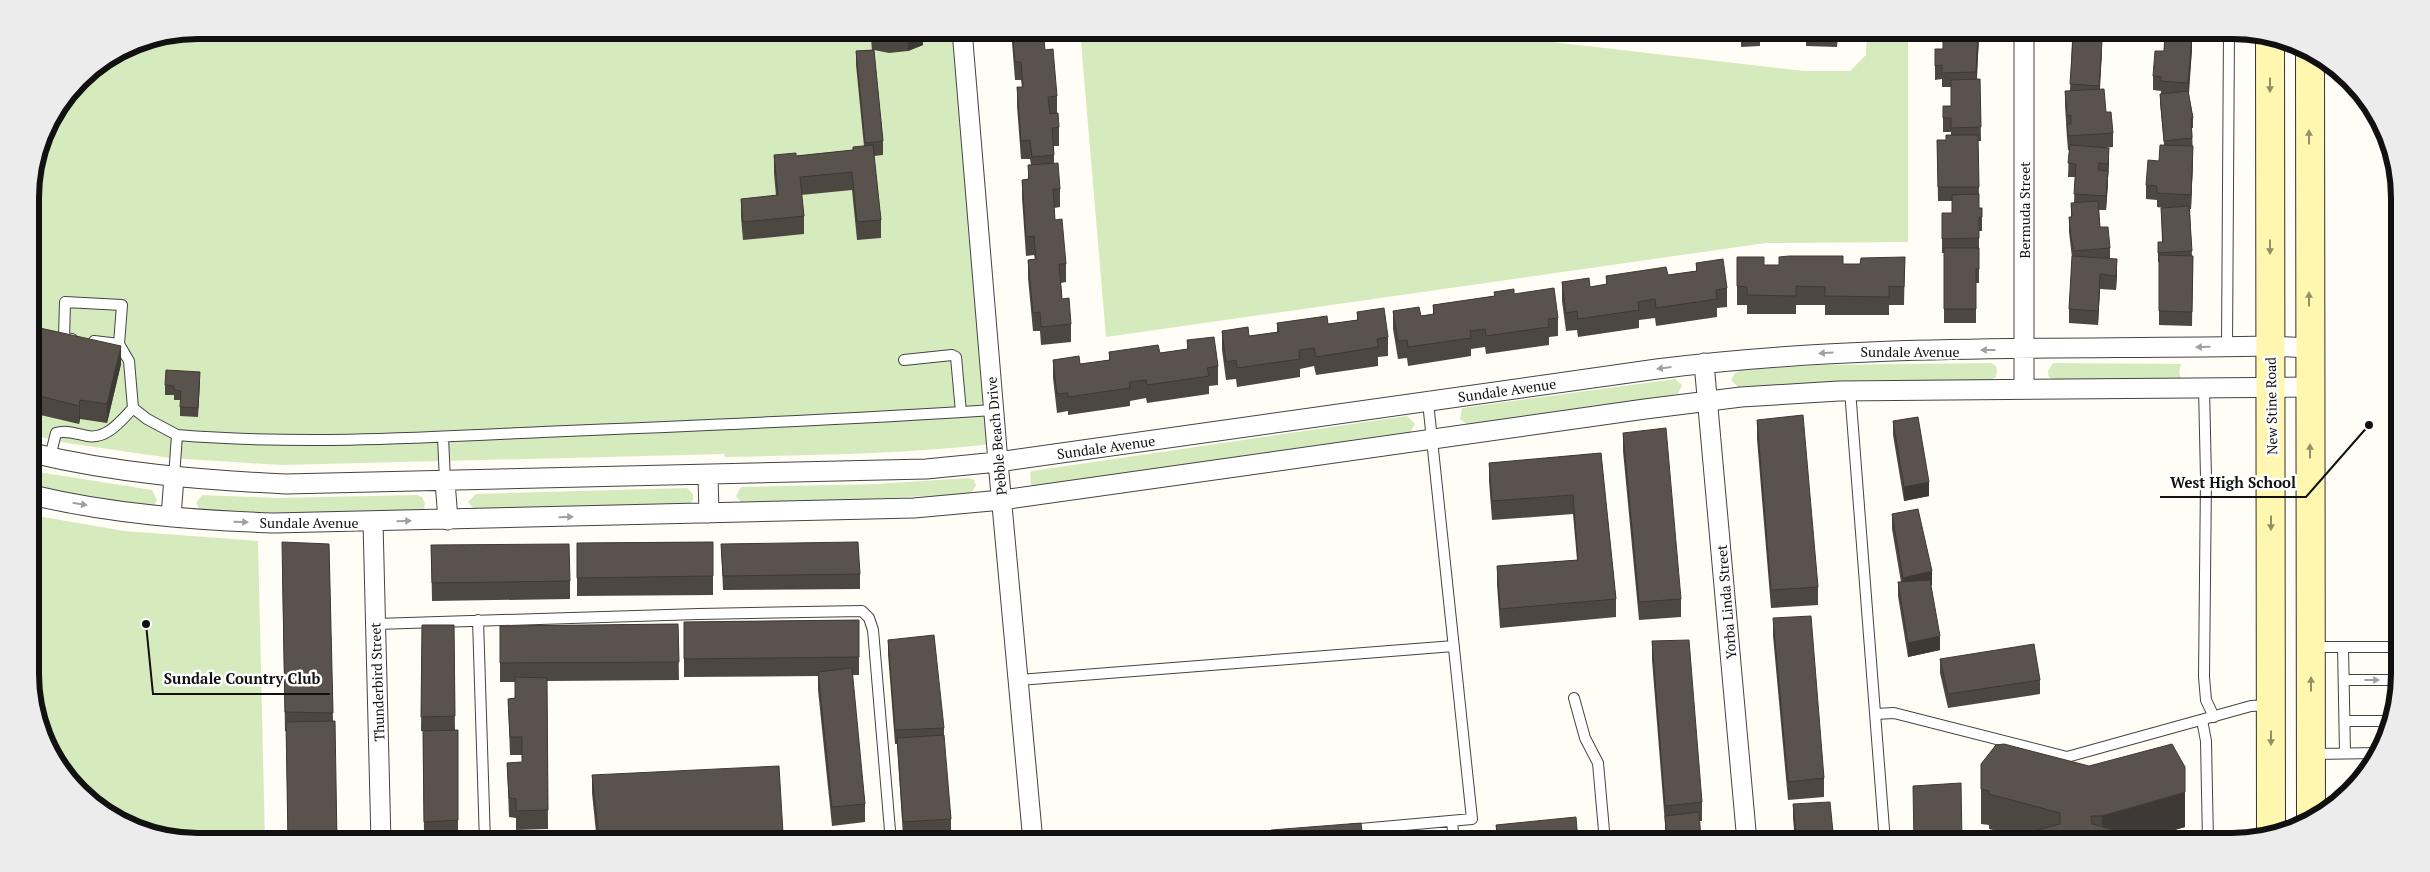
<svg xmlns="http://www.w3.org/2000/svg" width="2430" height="872" viewBox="0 0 2430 872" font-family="'PT Serif',serif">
  <rect width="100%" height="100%" fill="#fffdf5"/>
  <path fill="#d5ebbd" d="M198 30H952L992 444C903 454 815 455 725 457L724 454 282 465 170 458 67 443 32 435 30 186 47 124 87 72 134 43Z
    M1080 30H1448L1804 71H1850L1866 55 1867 30H1908V242L1766 243 1106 337Z
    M1991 363 1996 366 1997 371 1996 377 1990 380H1868L1738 387 1731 380 1735 373 1741 370 1820 365Z
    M2053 363 2181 364 2179 373 2182 380 2055 381 2049 377 2048 371Z
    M1675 379 1682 385 1678 394 1468 425 1460 419 1462 408Z
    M1407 416 1415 424 1410 433 1034 487 1031 485 1030 473 1032 471Z
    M32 471 152 490 157 500 153 507 144 508 32 487Z
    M969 478 974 480 976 485 971 494 743 505 736 496 741 487 877 484Z
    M687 488 693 494V500L689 505 475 510 468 502 476 494Z
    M202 495 277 498 417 495 422 497 425 503 424 510 413 512 202 513 196 503Z
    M32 515 124 531 258 541 265 842H198L144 833 71 785 33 707Z"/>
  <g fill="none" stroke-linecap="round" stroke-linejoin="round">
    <g stroke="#444" stroke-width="12">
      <path id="service" d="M72 339 64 338 65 302 122 305 119 344
        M94 341 119 344 129 361 133 408 147 419 177 435
        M2227 347 2229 30
        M904 360 952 355 956 357 961 412
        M2204 388 2206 478 2204 677 2206 700 2214 717
        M1850 390 1885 842
        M443 437 445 481
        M50 457 56 433C65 430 74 433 83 435 105 442 120 422 133 408
        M174 477 177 435C299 445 420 438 542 432 693 426 843 420 993 410
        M478 620 485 842
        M376 624 699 614 862 611 869 618 873 630 891 842
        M2311 647H2400
        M2343 647 2345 753
        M1019 680 1454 646
        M2344 680H2399
        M1574 698 1585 738 1598 763 1605 842
        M1875 714 1894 713 2067 757 2251 706 2270 705
        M2202 720 2206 741 2208 842
        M2345 721H2392
        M2312 754 2379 753
        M1452 821 1454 842
        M1349 830 1472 819 1428 402
        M1247 842 1285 836"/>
    </g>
    <g stroke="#444" stroke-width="21">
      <path id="minor" d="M962 30 998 462 1033 842
        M2024 30V389
        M1704 363 1747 842
        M32 453C115 473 200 480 286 484L926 469 998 462 1657 369C1860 343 2065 350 2269 346L2309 348
        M708 475 709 513
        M445 481 448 520
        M32 495C111 514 193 520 274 523L914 508 1002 500 1645 409 1741 397 1839 391 2310 387
        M171 517 174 477
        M373 522 381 842"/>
    </g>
    <g stroke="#333" stroke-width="30">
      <path id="secondary" d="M2270 36 2271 836
        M2310 55 2311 820"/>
    </g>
    <use href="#service" stroke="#fff" stroke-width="10"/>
    <use href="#minor" stroke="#fff" stroke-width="19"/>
    <use href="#secondary" stroke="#fff6b0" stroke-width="28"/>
  </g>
  <path fill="#4d4742" d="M870 30H923V45L908 51 889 53 874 50 883 141V155L874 156 881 220V238L857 240 852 190 801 195 804 216V234L743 240 741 217V199L776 196 774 173V155L796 156 853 150 864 146 856 65V51L872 50Z
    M1011 30H1051V38H1044L1045 50 1057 96V114L1059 127V146H1054V163L1060 189V207L1054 208 1055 220 1066 264V282L1061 283 1062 299 1071 324V342L1041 345 1040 331H1033L1028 278V260L1035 259 1034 255 1026 256 1022 198V180L1028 179V165H1031L1030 159H1021L1017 106V87H1022L1021 80H1015Z
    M1518 30H1526L1524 34Z
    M1616 30H1646V33L1616 31Z
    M1675 30H1711L1710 36Z
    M1741 30H1760V46L1741 47Z
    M1806 30H1863V38L1838 37 1837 47 1806 46Z
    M1939 30H1981V32H1979L1977 79H1980L1981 141H1978L1979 194V208H1982V231H1979V283H1976V323H1944V253H1942V213H1952V201H1938L1937 140H1946L1951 135V132H1943V106H1951V87H1942V79L1935 80V49H1943V32H1939Z
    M2072 30H2105V38L2079 40 2102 51 2100 89 2106 112 2113 133V147L2104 148 2109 162 2106 210H2099L2100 227 2110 248V259L2117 273 2116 290 2100 289 2098 325 2069 323V309L2072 258 2069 232V217H2071V203H2074L2075 177H2068L2069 150H2068L2067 138 2065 105V91H2070L2072 40Z
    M2151 30H2192V49L2189 94 2193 118V128H2192L2193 160 2191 209H2190L2192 256H2193L2192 326 2159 325V262H2158V242H2162L2161 208H2163L2157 207V200L2146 199V185L2159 161 2164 145 2160 103V94H2161V91L2153 90V76L2164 51V41H2161V39H2152Z
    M1737 257 1764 265H1779L1860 264 1905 257 1904 305H1889V315H1825V305H1796V314H1747V305H1737Z
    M1696 263 1727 288V307L1717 308V317L1656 326 1655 318 1639 320V328L1578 337 1577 330 1566 331 1562 301V282L1590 287 1606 285V276L1668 275 1696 271Z
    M1494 292 1514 294 1558 318V336L1549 337V345L1486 354 1485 347 1471 349V356L1408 366 1407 358 1398 359 1393 329V311L1421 316 1433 314V305L1494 296Z
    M1357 312 1388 337V356L1378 357V366L1316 375 1314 366 1300 369V377L1237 387 1236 379 1226 380 1222 350V331L1249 336 1277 332V323L1328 324 1357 320Z
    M31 326 121 364 107 423 80 419 79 424 32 413Z
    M1187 340 1218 366V385L1209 386V394L1147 403 1146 398 1130 401V406L1068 415V411L1057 413 1053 378V360L1080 364 1109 360V352L1160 353 1187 349Z
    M200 382 198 417 180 416V400H174V395H165V385Z
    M1757 420 1818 587V605L1771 608 1757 439Z
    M1893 421 1929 496 1904 501 1893 435Z
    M1623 433 1681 599V617L1639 620 1623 451Z
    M1601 453 1616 599V617L1500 628 1497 584V566L1577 560 1573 514 1492 520 1489 481V463Z
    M1892 514 1932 585H1931L1940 650 1908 657 1898 596V582H1901L1892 529Z
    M713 542V595L577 596V543Z
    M329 544 333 721 337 842H288L286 731H285L282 560Z
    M721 544 860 574V589L723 590Z
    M431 545 570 581V599L432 601Z
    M1773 618 1824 778V797L1788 800 1773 636Z
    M859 620V675H852L865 804V822L832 826 818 690V676L684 677V622Z
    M678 624 679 680 547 681 548 829 516 830V818L509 817 507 763 522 762V755H510L508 699 515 698V682H500V626Z
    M422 625H454L455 730H458V834L424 836 423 731H439H421Z
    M888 640 944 728V742L951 819V833L903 836 897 744H895L888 654Z
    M1652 641 1702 802V821H1700L1701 842H1665V824L1652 660Z
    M1940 659 2040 680V694L1948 708 1940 673Z
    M1981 764 2185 827 2133 842H2024L2025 838 1989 829V825L1981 824Z
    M592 775 783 833V842H597L592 793Z
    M1793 804 1834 842H1795L1793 818Z
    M1496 825 1578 842H1496Z"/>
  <path fill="#3f3936" d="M914 30H923V45L908 51V33Z
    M1979 30V40L1976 86V72Z
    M2192 35V49L2188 97V83Z
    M2102 41V51L2099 96V86Z
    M2193 146V160L2191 209V195Z
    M2109 148V162L2108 178V164Z
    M2108 171V185L2106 210V196Z
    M2117 259V273L2116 290V276Z
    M2100 274V289L2098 325V311Z
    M121 346V364L107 423V404Z
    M80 400V419L79 424V406Z
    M1929 482V496L1904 501V487Z
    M1932 571V585L1903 592V578Z
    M1940 636V650L1908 657V643Z
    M2185 792V827L2133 842H2102V816Z"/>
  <path fill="#5a524d" stroke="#3f3936" d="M872 30H914L908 33 889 35 872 32Z
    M1012 30H1043L1045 50 1053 49 1057 96 1048 97 1050 114 1058 113 1059 127 1052 128 1054 155 1032 157 1030 140 1021 141 1017 87H1023L1021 62H1015Z
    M1741 30H1760V32L1741 33Z
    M1806 30H1838L1837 33 1806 31Z
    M1943 30H1978L1976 72 1942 73V65L1935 66V49H1943Z
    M2165 33 2192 35 2188 83 2161 81V77L2153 76 2155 51H2164Z
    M2073 39 2102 41 2099 86 2070 84Z
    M874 50 883 141 865 143 856 51Z
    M1980 79 1981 127 1951 128V118H1943V106H1951V80Z
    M2104 89 2106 112H2111L2113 133 2068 136 2067 124H2071V115L2067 116 2065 91Z
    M2188 91 2193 118H2191L2192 138 2164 141 2160 94Z
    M1946 135H1978L1979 187H1938L1937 140H1946Z
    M873 145 881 220 857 222 852 172 800 177 804 216 743 222 741 199 778 195 774 155 796 153V156L853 150V147Z
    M2070 145 2109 148 2108 164 2099 163 2098 170 2108 171 2106 196 2074 194 2076 164 2068 163Z
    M2160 145 2193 146 2191 195 2157 193V186L2146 185 2148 160 2159 161Z
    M1058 163 1060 189H1053L1055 220 1062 219 1066 264H1059L1062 299 1069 298 1071 324 1041 327 1040 312 1033 313 1028 260 1036 259 1034 236 1026 237 1022 180 1029 179 1028 165Z
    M1979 194V208H1982V217H1979V238L1942 239V213H1952V195Z
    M2098 201 2100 227H2108L2110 248 2074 251 2071 238 2069 217H2072L2071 203Z
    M2189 206 2192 251 2158 253V242H2163L2161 208Z
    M1944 248H1979V269H1976V309H1944Z
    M2159 255 2193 256 2192 312 2159 311Z
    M1789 256H1843V264H1860L1861 258 1905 257 1904 287 1889 286V297L1825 296V287L1796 286V296L1747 295V287L1737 286V257H1764V265H1779V257Z
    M2072 256 2117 259 2116 276 2100 274 2098 311 2069 309Z
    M1723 259 1727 288 1716 290 1717 299 1656 308 1655 299 1638 302 1639 310 1578 319 1577 311 1566 313 1562 282 1589 278 1590 287 1607 284 1606 276 1666 267 1668 275 1697 271 1696 263Z
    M1554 288 1558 318 1548 319 1549 327 1486 336 1485 329 1470 331 1471 338 1408 347 1407 340 1398 341 1393 311 1419 307 1421 316 1434 314 1433 305 1495 296 1494 292 1514 289V294Z
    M1384 308 1388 337 1377 339 1378 347 1316 357 1314 348 1299 350 1300 359 1237 368 1236 360 1226 362 1222 331 1248 327 1249 336 1279 332 1277 323 1327 316 1328 324 1358 320 1357 312Z
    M31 326 121 346 107 404 80 400 79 406 32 394Z
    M1214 337 1218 366 1207 368 1209 376 1147 385 1146 380 1129 382 1130 388 1068 397V393L1057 394 1053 360 1079 356 1080 364 1110 360 1109 352 1158 345 1160 353 1188 349 1187 340Z
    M166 370 200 372 198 408 180 407 181 391 174 390V386L165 385Z
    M1803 415 1818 587 1771 590 1757 420Z
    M1918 417 1929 482 1904 487 1893 421Z
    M1666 428 1681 599 1639 602 1623 433Z
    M1601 453 1616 599 1500 609 1497 566 1578 560 1573 495 1492 501 1489 463Z
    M1918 509 1932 571 1903 578 1892 514Z
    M282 542 329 544 333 713 285 712Z
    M713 542V576L577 578V543Z
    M858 542 860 574 723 576 721 544Z
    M569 544 570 581 432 583 431 545Z
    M1930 580 1940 636 1908 643 1898 582Z
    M1811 616 1824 778 1788 782 1773 618Z
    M859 620V657L684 659V622Z
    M678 624 679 662 500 663V626Z
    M422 625H454L455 716 421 717Z
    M934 635 944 728 895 730 888 640Z
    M1689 640 1702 802 1665 806 1652 641Z
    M2034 644 2040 680 1948 694 1940 659Z
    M852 668 865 804 832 807 818 672Z
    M515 677 547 678 548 810 516 811V799L509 798 507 763 522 762V737H510L508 699 515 698Z
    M335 721 337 842H288L286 722Z
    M458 730V820L424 822 423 731Z
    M944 735 951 819 903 822 897 738Z
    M2004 744 2089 766 2172 744 2185 767V792L2102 816H2091L2092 824 2125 833 2127 842H2024L2027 833 2060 824V813L1989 794V791L1981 789V764L1996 745Z
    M779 766 783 833 599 838 592 775Z
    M1961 783 1962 842H1914L1913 786Z
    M1830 802 1834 842H1797L1793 804Z
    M1699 812 1701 842H1667L1665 816Z
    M1576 817 1578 842H1498L1496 825Z
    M1361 823 1363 839 1444 832 1445 842H1273L1271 830Z"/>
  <defs><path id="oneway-solid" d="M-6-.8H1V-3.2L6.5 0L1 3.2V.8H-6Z" transform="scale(1.25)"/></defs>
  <g fill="#948f68">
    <use href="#oneway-solid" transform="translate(2270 85) rotate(90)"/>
    <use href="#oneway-solid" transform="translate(2309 137) rotate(-90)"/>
    <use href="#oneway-solid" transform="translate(2270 247) rotate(90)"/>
    <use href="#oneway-solid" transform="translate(2309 299) rotate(-90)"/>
    <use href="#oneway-solid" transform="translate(2310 451) rotate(-90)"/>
    <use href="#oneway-solid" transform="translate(2271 523) rotate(90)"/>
    <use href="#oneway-solid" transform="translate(2311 684) rotate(-90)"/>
    <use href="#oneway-solid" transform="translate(2271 738) rotate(90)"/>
  </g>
  <g fill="#a0a0a0">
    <use href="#oneway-solid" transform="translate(2203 347) rotate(179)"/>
    <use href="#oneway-solid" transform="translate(1988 350) rotate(180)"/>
    <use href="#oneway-solid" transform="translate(1826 353) rotate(176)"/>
    <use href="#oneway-solid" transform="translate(1664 368) rotate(173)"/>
    <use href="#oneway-solid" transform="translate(80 504) rotate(9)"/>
    <use href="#oneway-solid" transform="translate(566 517) rotate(-1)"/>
    <use href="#oneway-solid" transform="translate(404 521) rotate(-1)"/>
    <use href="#oneway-solid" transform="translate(241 522) rotate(2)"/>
    <use href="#oneway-solid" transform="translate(2372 680)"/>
  </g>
  <g text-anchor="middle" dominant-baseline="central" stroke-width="5" stroke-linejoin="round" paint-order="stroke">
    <g font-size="14" fill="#111" stroke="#fff">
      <text transform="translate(2024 210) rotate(-90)">Bermuda Street</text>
      <text x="1910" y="351">Sundale Avenue</text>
      <text transform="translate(1507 390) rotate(-8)">Sundale Avenue</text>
      <text transform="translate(2271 406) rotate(-91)">New Stine Road</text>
      <text transform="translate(996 436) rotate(-95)">Pebble Beach Drive</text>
      <text transform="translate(1106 447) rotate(-8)">Sundale Avenue</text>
      <text x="309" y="522">Sundale Avenue</text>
      <text transform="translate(1726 602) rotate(-95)">Yorba Linda Street</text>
      <text transform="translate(377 682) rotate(-92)">Thunderbird Street</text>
    </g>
  </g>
  <path d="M0 0H2430V872H0ZM198 39H2232A159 159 0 0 1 2391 198V674A159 159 0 0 1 2232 833H198A159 159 0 0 1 39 674V198A159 159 0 0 1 198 39Z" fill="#ececec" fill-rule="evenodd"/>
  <path fill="none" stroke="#111" stroke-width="6" d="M198 39H2232A159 159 0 0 1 2391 198V674A159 159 0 0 1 2232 833H198A159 159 0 0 1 39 674V198A159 159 0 0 1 198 39Z"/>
  <path fill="none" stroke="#111" stroke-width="2" d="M2369 425L2306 497H2160M146 624L153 694H330"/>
  <g fill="#111" stroke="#fff" stroke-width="2">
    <circle cx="2369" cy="425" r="5"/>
    <circle cx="146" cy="624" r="5"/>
  </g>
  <g font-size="15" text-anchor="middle" font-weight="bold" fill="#111" stroke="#fff" stroke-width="5" stroke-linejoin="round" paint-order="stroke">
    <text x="2233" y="488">West High School</text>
    <text x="242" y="684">Sundale Country Club</text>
  </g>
</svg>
